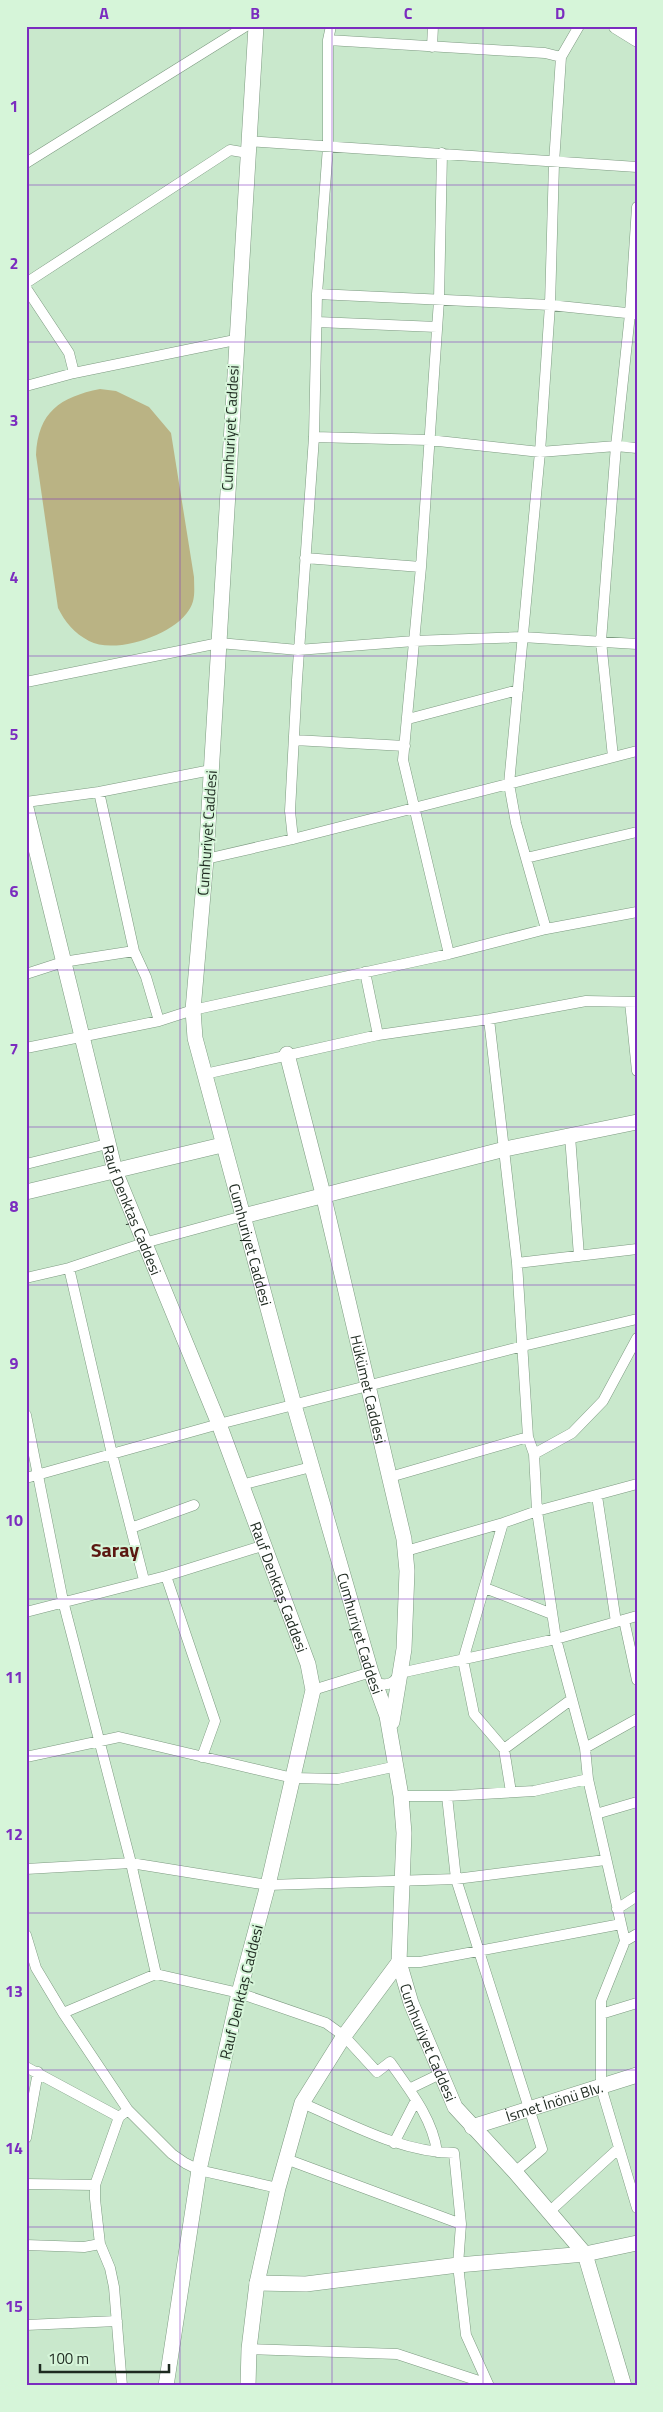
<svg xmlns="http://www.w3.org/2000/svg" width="663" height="2412" viewBox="0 0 663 2412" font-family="'Titillium Web',sans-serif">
  <rect width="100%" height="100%" fill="#c9e8cc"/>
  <path fill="#bab384" d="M100 389 116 391 149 407 171 433 194 577C194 588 196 600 189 610 174 635 115 655 89 641 74 633 65 622 58 608L36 455C38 412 60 397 100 389Z"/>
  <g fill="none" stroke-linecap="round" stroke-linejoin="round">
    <g stroke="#7d9a81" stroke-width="11">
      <path id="street" d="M328 40 545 53 561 57
        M432 47 433 26
        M248 141 637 167
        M442 153 439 300 421 567 403 760 449 954
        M26 163 246 26
        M26 283 230 150 248 153
        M26 288 69 353 74 373
        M317 294 550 305 636 314
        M317 322 437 327
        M26 386 74 373 235 340
        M314 437 429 440 540 452 616 446 637 448
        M305 558 421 567
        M26 682 219 643 298 650 414 641 522 637 637 644
        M408 719 518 690
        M294 740 405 746
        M613 757 601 641 616 446 630 314 637 207
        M99 792 134 951 146 977 159 1021
        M26 802 99 792 211 770
        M293 839 290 811 297 680 314 437 317 294 328 147V40L331 26
        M526 858 637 832
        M206 859 293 839 637 751
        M546 929 516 823 509 784 540 452 550 305 554 163 561 57 579 26
        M365 972 378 1035
        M26 974 63 962 134 951
        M630 1002 637 1071
        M489 1019 517 1263 528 1437 534 1454 537 1511 556 1639 585 1748 588 1779 625 1941 601 2001V2087L637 2208
        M26 1048 159 1021 193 1010 449 954 546 929 637 912
        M205 1074 378 1035 489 1019 586 1001 637 1002
        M570 1136 579 1256
        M26 1164 107 1144
        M517 1263 637 1249
        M69 1268 112 1454 144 1580
        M26 1278 69 1268 144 1243 243 1216
        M26 1415 63 1601 131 1863 156 1974
        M534 1454 572 1433 603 1401 637 1338
        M390 1477 528 1437
        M26 1478 219 1424 523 1346 637 1319
        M241 1485 311 1467
        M597 1496 616 1622
        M503 1523 463 1660 474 1714 504 1749 511 1792
        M131 1528 194 1505
        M406 1551 503 1523 537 1511 637 1484
        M166 1576 215 1721 202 1757
        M485 1588 552 1614
        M26 1612 166 1576 265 1545
        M624 1620 637 1680
        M376 1683C388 1686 394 1684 400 1673L556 1639 637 1616
        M313 1690 371 1672
        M585 1748 637 1719
        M504 1749 572 1699
        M26 1757 119 1737 293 1778 338 1779 397 1766
        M401 1796H447L534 1791 588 1779
        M447 1796 456 1879 542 2149 515 2172
        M596 1814 637 1802
        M26 1869 131 1863 268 1885 456 1879 605 1860
        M617 1909 637 1896
        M26 1935 36 1968 63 2013 128 2110 172 2154 185 2163 199 2170 278 2188
        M625 1941 637 1934
        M399 1962H420L621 1924
        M63 2013 156 1974 239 1993 326 2023 344 2036 377 2072 390 2062C409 2089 433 2119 437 2152
        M601 2014 637 2003
        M26 2067 119 2117
        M409 2089 440 2074
        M302 2103C351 2124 400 2152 454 2153L461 2224 458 2265 466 2335 489 2386
        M26 2138 38 2072
        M394 2143 416 2100
        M286 2159 461 2224
        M26 2184 95 2185
        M549 2212 618 2149
        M26 2245 84 2247 100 2244
        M26 2325 117 2321
        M249 2349 397 2354 488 2384
        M122 2386 114 2287 110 2268 100 2244 95 2199V2185L119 2117 128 2110"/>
    </g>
    <g stroke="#7d9a81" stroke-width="16">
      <g id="secondary">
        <path id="s1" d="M256 26 206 859 193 1010 195 1038 294 1405 371 1672 387 1716 401 1796 404 1833 399 1962 411 2003 455 2107 515 2172 585 2254 624 2386"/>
        <path d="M616 26 637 39"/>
        <path id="s2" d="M26 808 115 1171 219 1424 308 1664 313 1690 268 1885 239 1993 199 2170 166 2386"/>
        <path id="s3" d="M287 1054 323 1194 404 1539 407 1571 404 1649 392 1722"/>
        <path d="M26 1192 222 1145"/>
        <path d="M243 1216 505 1149 637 1122"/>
        <path id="s4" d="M472 2127 637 2075"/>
        <path d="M257 2283 306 2284 458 2265 585 2254 637 2243"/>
        <path d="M248 2386 249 2349 257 2283 278 2188 302 2103 344 2036 399 1962"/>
      </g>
    </g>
    <use href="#street" stroke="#fff" stroke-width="10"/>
    <use href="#secondary" stroke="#fff" stroke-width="15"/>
  </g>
  <path fill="none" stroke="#7b2cbf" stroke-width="1" stroke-opacity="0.55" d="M180 26V2386M332 26V2386M483 26V2386M26 185H637M26 342H637M26 499H637M26 656H637M26 813H637M26 970H637M26 1127H637M26 1285H637M26 1442H637M26 1599H637M26 1756H637M26 1913H637M26 2070H637M26 2227H637"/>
  <g text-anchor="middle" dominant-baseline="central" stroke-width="4" stroke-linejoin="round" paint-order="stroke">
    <g font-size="15" fill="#1e2a20" stroke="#d6f5d9">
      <text transform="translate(230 428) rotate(-87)">Cumhuriyet Caddesi</text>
      <text transform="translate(207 833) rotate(-86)">Cumhuriyet Caddesi</text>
      <text stroke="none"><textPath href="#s2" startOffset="416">Rauf Denktaş Caddesi</textPath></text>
      <text stroke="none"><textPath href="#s1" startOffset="1228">Cumhuriyet Caddesi</textPath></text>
      <text stroke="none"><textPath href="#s3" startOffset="345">Hükümet Caddesi</textPath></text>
      <text stroke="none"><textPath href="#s2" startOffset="821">Rauf Denktaş Caddesi</textPath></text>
      <text stroke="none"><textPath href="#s1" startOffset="1632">Cumhuriyet Caddesi</textPath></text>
      <text transform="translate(241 1992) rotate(-76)">Rauf Denktaş Caddesi</text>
      <text stroke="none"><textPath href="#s1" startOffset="2052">Cumhuriyet Caddesi</textPath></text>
      <text stroke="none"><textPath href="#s4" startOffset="86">İsmet İnönü Blv.</textPath></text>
    </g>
    <g font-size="20" font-weight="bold" fill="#5b1811" stroke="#d6f5d9">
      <text x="115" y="1549">Saray</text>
    </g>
  </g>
  <rect width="663" height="2412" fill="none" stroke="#d6f5d9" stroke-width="55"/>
  <path d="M40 2364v8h129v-8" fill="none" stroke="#1e2a20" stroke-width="2.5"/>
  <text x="48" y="2364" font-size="15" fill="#1e2a20" stroke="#d6f5d9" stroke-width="4" paint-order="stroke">100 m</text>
  <rect x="28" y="28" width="608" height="2356" fill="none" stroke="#7b2cbf" stroke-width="2"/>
  <g font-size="16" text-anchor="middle" font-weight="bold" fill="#7b2cbf">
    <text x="104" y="19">A</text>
    <text x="255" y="19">B</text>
    <text x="408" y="19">C</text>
    <text x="560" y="19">D</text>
    <text x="14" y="112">1</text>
    <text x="14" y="269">2</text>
    <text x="14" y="426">3</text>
    <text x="14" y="583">4</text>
    <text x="14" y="740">5</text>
    <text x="14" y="897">6</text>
    <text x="14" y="1055">7</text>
    <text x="14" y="1212">8</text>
    <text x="14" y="1369">9</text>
    <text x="14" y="1526">10</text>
    <text x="14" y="1683">11</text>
    <text x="14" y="1840">12</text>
    <text x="14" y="1997">13</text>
    <text x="14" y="2154">14</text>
    <text x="14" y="2312">15</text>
  </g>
</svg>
